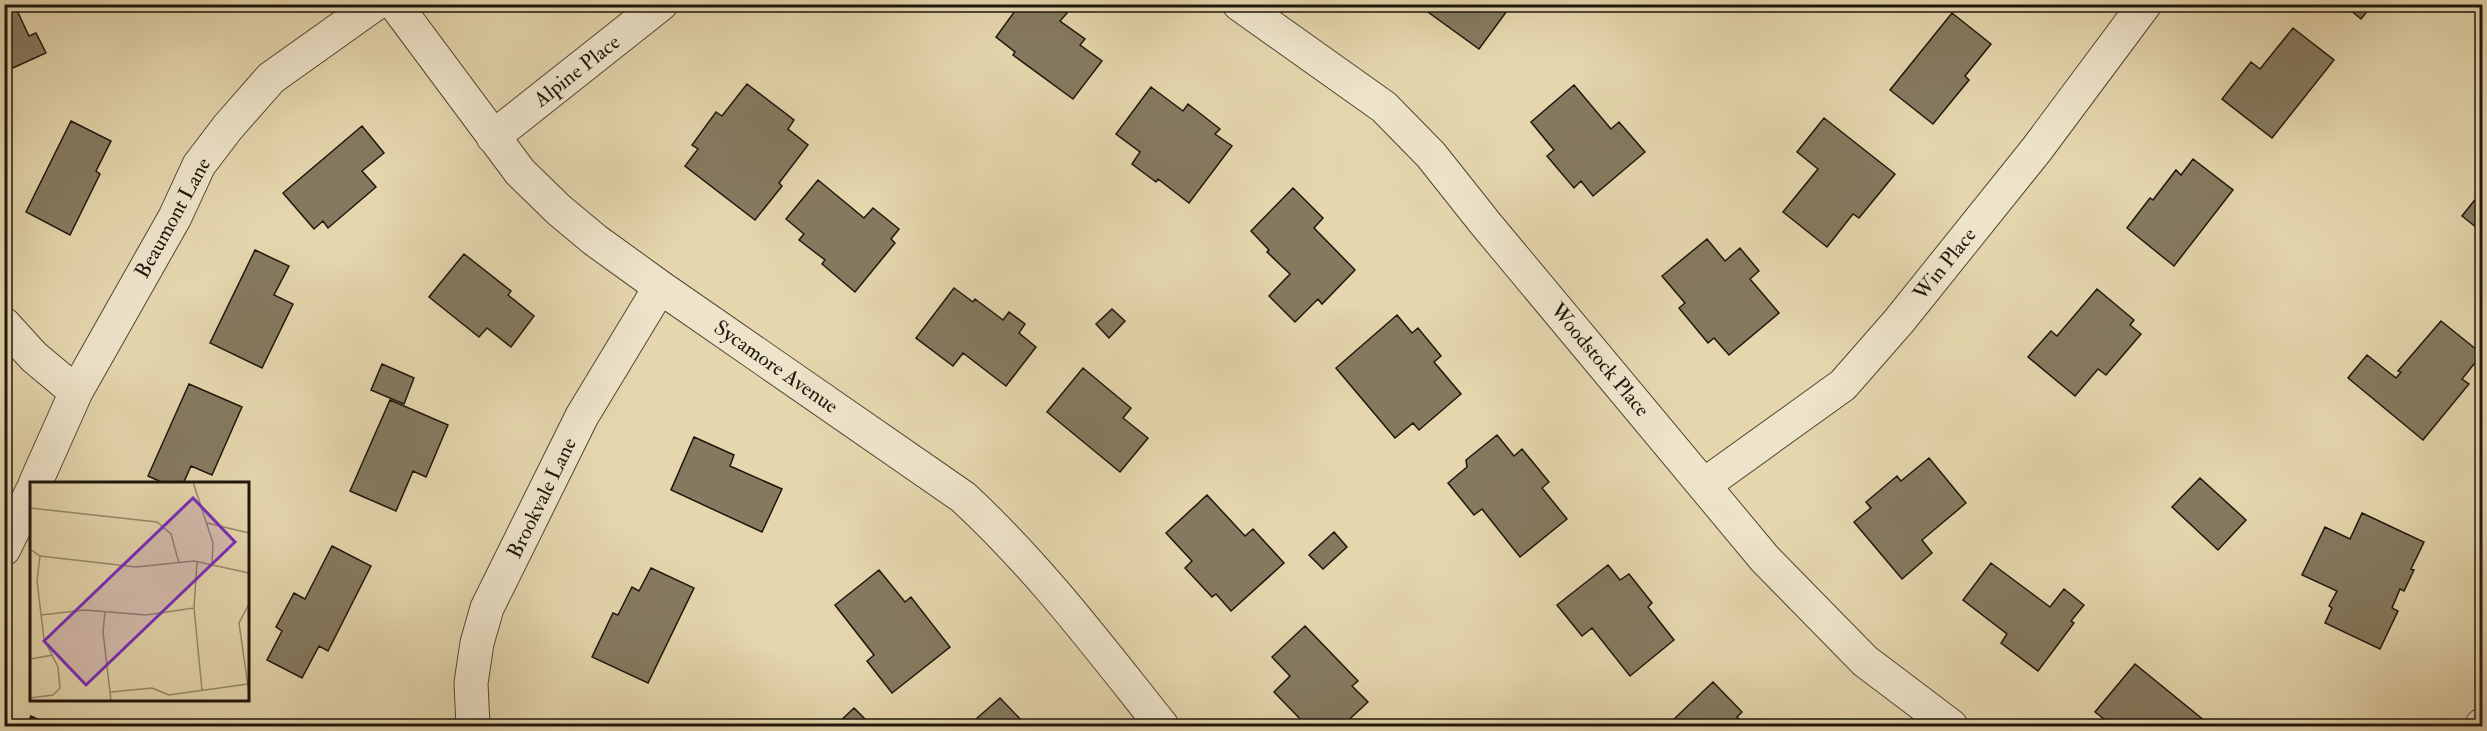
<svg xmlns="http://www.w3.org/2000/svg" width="2487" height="731" viewBox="0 0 2487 731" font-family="'IM FELL Double Pica',serif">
  <rect width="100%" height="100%" fill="#e5d6ad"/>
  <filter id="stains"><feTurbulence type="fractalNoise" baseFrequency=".00333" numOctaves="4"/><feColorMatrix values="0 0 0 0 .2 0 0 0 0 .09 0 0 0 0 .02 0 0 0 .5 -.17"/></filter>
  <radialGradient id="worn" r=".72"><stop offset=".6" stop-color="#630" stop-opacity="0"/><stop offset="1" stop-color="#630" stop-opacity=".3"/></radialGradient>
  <path fill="#857a60" stroke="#1e170d" stroke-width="1.5" d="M4 4H14L29 36 36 33 46 53 4 72Z
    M890 4H904L898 11Z
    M1020 4H1056L1067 13 1060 21 1085 39 1080 45 1102 61 1073 99 1013 55 1015 52 996 37Z
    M1433 4H1512L1479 49 1428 12Z
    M2343 4H2373L2361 19Z
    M1952 13 1991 44 1965 76 1969 80 1933 124 1890 90Z
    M2293 28 2334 60 2272 138 2222 99 2251 62 2260 69Z
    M747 84 794 120 788 129 808 145 779 183 782 186 755 220 685 166 698 149 692 145 716 112 722 116Z
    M1574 85 1611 129 1619 122 1645 152 1593 196 1581 181 1574 188 1547 156 1554 150 1531 122Z
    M1151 87 1183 111 1188 104 1220 129 1215 134 1232 146 1189 203 1158 179 1156 182 1132 164 1140 152 1116 134Z
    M1824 118 1895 174 1859 218 1853 214 1827 247 1783 212 1818 169 1797 152Z
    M71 121 111 141 96 171 100 174 70 235 26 212Z
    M362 126 384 153 362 171 376 187 328 228 323 221 314 229 283 193Z
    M2193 159 2233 190 2174 266 2127 228 2150 198 2153 200 2176 170 2181 175Z
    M818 180 864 218 873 208 899 229 891 239 895 243 855 292 822 264 825 260 799 240 804 234 786 219Z
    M1293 188 1323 218 1314 228 1355 270 1322 304 1318 299 1295 322 1269 296 1290 274 1267 252 1269 250 1251 231Z
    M2482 191V232L2462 216Z
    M1707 239 1725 261 1740 248 1759 271 1750 279 1779 313 1729 355 1714 338 1708 343 1679 308 1685 303 1662 276Z
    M255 250 289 266 274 295 293 304 262 368 210 343Z
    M464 254 511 291 508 295 534 316 511 347 487 328 479 337 429 297Z
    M954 288 973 302 975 299 1003 320 1009 312 1025 324 1019 333 1036 347 1006 386 963 353 953 366 916 338Z
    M2097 289 2134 320 2130 325 2141 334 2106 375 2098 369 2075 396 2028 357 2051 331 2057 336Z
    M1112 309 1125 321 1109 338 1096 324Z
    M1397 315 1412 333 1418 328 1441 356 1434 362 1461 394 1419 430 1413 423 1395 438 1336 368Z
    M2441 321 2482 354 2462 379 2469 384 2423 440 2348 378 2367 355 2396 378 2401 372 2398 371Z
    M382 364 414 378 404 404 371 390Z
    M1083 368 1131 408 1123 418 1148 438 1120 472 1047 412Z
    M189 384 242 407 212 475 191 466 183 484H166L148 476Z
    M390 400 448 425 426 477 413 471 396 511 350 491Z
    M1497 435 1514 456 1522 449 1549 482 1542 488 1567 519 1520 557 1482 509 1474 515 1448 483 1467 467 1466 460Z
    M694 437 734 455 730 466 782 489 762 532 671 490Z
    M1929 458 1966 503 1922 540 1932 553 1902 579 1854 522 1871 508 1866 502 1897 476 1901 481Z
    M2200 478 2246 520 2218 550 2172 507Z
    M1207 495 1245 536 1253 529 1284 563 1231 611 1216 594 1212 597 1185 568 1192 561 1166 533Z
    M2362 513 2424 542 2411 569 2414 570 2404 591 2400 589 2392 608 2398 611 2380 649 2325 623 2332 608 2329 606 2337 591 2302 575 2325 527 2350 539Z
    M1334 532 1347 547 1323 569 1309 555Z
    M332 546 371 566 328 651 319 646 302 678 267 660 282 631 276 627 294 593 305 599Z
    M1991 563 2050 607 2064 589 2084 605 2071 621 2074 623 2038 671 2001 643 2007 634 1963 600Z
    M1608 565 1620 580 1629 574 1652 603 1648 607 1674 640 1630 676 1592 628 1582 636 1557 605Z
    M651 568 694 588 648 683 592 657 613 613 618 615 632 587 639 591Z
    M879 570 905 602 911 597 950 647 892 693 867 661 874 655 835 605Z
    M1305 626 1358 681 1352 686 1368 702 1342 726H1307L1274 692 1290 676 1272 657Z
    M2135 664 2211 726H2113L2095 712Z
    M1713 682 1742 712 1737 717 1746 726H1677L1672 721Z
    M1000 698 1023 722 1019 726H968Z
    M854 708 872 726H835Z
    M31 716 52 726H26Z"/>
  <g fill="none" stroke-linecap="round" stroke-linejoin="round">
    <g stroke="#504735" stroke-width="35">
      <path id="street" d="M395 4 520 172 559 210 595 240 660 287 963 497C1038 566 1099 647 1162 726
        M1239 4 1384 107 1431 155 1485 223 1765 559 1865 661 1951 726
        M493 137 661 4
        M4 324 34 357 76 392
        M35 484 76 392 175 217 199 165 228 127 271 78 375 4
        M1704 485 1843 385 1899 321 2037 149 2145 4
        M4 549 32 491
        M473 726 471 683 477 643 487 608 582 416 660 287
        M2482 726V725"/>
    </g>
    <use href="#street" stroke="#eee4ca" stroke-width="33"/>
  </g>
  <g text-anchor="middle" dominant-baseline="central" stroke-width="6" stroke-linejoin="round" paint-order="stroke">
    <g font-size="21" fill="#1e170d" stroke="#eee4ca">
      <text transform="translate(577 71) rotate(-38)">Alpine Place</text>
      <text transform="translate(173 218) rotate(-61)">Beaumont Lane</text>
      <text transform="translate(1945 264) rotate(-51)">Win Place</text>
      <text transform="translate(1600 360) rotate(50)">Woodstock Place</text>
      <text transform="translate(776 367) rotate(35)">Sycamore Avenue</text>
      <text transform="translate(542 498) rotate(-64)">Brookvale Lane</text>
    </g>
  </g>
  <g transform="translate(30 482)">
    <rect width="219" height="219" fill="#e5d6ad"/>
    <path fill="none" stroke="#958a6d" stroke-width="1.5" d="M163 0 183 61 182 82M0 26 127 40 141 52 149 81M177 41 219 51M0 67 10 74 106 85 164 79 219 91M167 80 164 126 172 208M219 122 209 141 219 212M75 129 73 150 81 219M11 133 55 128 116 133 164 126M0 177 23 173M81 210 122 206 139 213 218 202M0 216 23 213 30 206 28 185 14 157 7 99 10 74"/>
    <path fill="#7b2cbf" fill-opacity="0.15" stroke="#7b2cbf" stroke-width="3" d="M163 16 205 60 56 203 14 159Z"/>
    <rect width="219" height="219" fill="none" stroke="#1e170d" stroke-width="3"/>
  </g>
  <rect width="2487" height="731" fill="none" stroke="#e5d6ad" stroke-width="24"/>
  <rect x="6" y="6" width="2475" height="719" fill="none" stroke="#1e170d" stroke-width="3"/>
  <rect x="12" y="12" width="2463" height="707" fill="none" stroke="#1e170d" stroke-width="1.5"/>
  <rect width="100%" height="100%" filter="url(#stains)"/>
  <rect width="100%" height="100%" fill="url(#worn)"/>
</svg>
